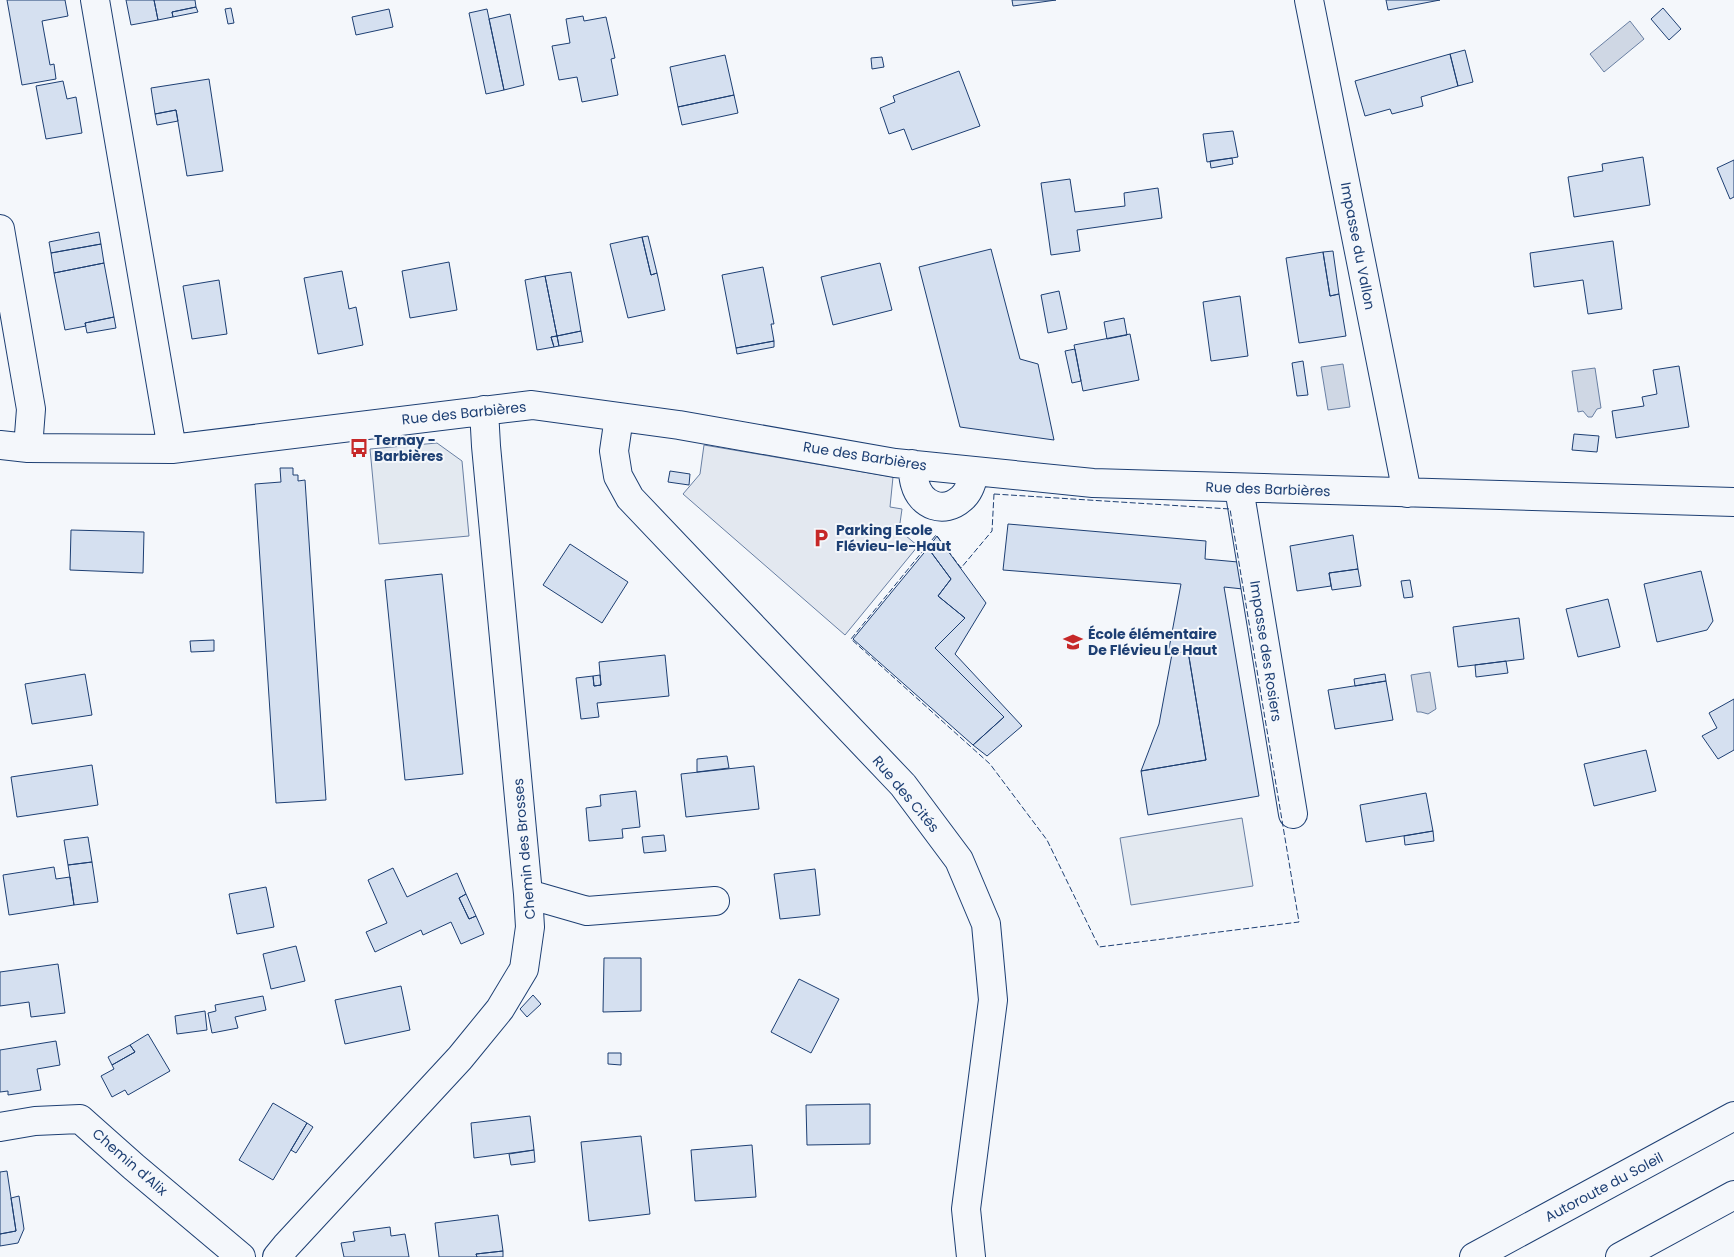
<svg xmlns="http://www.w3.org/2000/svg" width="1734" height="1257" viewBox="0 0 1734 1257" font-family="Poppins,sans-serif">
  <rect width="100%" height="100%" fill="#f4f7fb"/>
  <path fill="#e3e9f0" stroke="#687fa3" d="M437 443 462 461 469 536 379 544 370 449Z
    M1242 818 1253 886 1131 905 1120 838Z"/>
  <path fill="#e3e8f0" stroke="#687fa3" d="M704 445 893 477 890 507 902 509 899 530 918 546 845 635 683 494 700 474Z"/>
  <path fill="#cfd7e4" stroke="#687fa3" d="M1630 21 1644 39 1604 72 1590 54Z
    M1343 364 1350 407 1328 410 1321 367Z
    M1595 368 1601 408 1597 409 1592 417H1588L1583 411 1578 412 1572 371Z
    M1430 672 1436 709 1428 714 1421 712H1417L1411 675Z"/>
  <path fill="#d5e0f0" stroke="#1d3f73" d="M7 0H65L68 16 42 21 50 65 54 64 56 79 22 85Z
    M126 0H154L158 20 131 25Z
    M154 0H195L196 7 172 12 173 17 158 20Z
    M1012 0H1056L1013 6Z
    M1386 0H1440L1388 10Z
    M196 7 198 12 173 17 172 12Z
    M231 8 234 23 228 24 225 9Z
    M1663 8 1681 29 1669 40 1651 19Z
    M389 9 393 27 356 35 352 17Z
    M487 9 504 90 486 94 469 13Z
    M510 14 524 85 504 90 489 19Z
    M583 16 584 21 606 17 615 58 611 59 618 95 582 102 577 77 559 80 552 46 570 43 566 19Z
    M1465 50 1473 82 1458 86 1450 54Z
    M1450 54 1458 86 1421 97 1423 106 1392 114 1390 109 1365 116 1355 81Z
    M725 55 734 95 678 107 670 67Z
    M882 57 884 67 872 69 871 58Z
    M959 71 980 126 912 150 904 129 889 134 880 108 895 102 893 96Z
    M209 79 223 171 187 176 176 110 155 114 151 88Z
    M63 81 67 99 76 97 82 133 46 139 36 86Z
    M734 95 738 113 682 125 678 107Z
    M176 110 178 121 157 125 155 114Z
    M1233 131 1238 157 1207 162 1203 134Z
    M1643 157 1650 205 1574 217 1568 177 1603 171 1602 164Z
    M1232 158 1233 164 1211 168 1210 161Z
    M1734 160V197L1730 199 1717 168Z
    M1070 179 1075 212 1125 206 1124 193 1158 188 1162 218 1077 230 1080 251 1051 255 1041 183Z
    M99 232 101 244 51 253 49 242Z
    M648 236 657 273 651 275 642 237Z
    M642 237 651 275 657 273 665 310 628 318 610 244Z
    M1613 241 1622 309 1588 314 1583 280 1534 287 1530 253Z
    M101 244 104 263 54 273 51 253Z
    M991 249 1020 359 1038 364 1054 440 960 427 919 267Z
    M1333 251 1339 294 1330 296 1323 252Z
    M1323 252 1330 296 1339 294 1346 336 1299 343 1286 258Z
    M449 262 457 310 410 318 402 271Z
    M104 263 114 317 85 323 86 326 65 330 54 273Z
    M880 263 892 310 833 325 821 277Z
    M763 267 774 324H771L774 341 736 348 722 275Z
    M342 271 349 309 356 307 363 345 318 354 304 278Z
    M571 272 581 331 557 336 545 276Z
    M545 276 557 336 551 337 554 347 537 350 525 280Z
    M219 280 227 334 192 339 183 286Z
    M1059 291 1067 329 1048 333 1041 295Z
    M1240 296 1248 356 1211 361 1203 302Z
    M114 317 116 328 87 333 85 323Z
    M1124 318 1127 335 1107 339 1104 322Z
    M581 331 583 342 559 346 557 336Z
    M1130 334 1139 380 1083 391 1074 345Z
    M557 336 559 346 554 347 551 337Z
    M774 341V347L737 354 736 348Z
    M1075 349 1081 381 1072 383 1065 351Z
    M1303 361 1308 395 1297 396 1292 363Z
    M1679 366 1689 427 1616 438 1612 411 1644 406 1642 397 1657 394 1653 370Z
    M1574 434 1599 436 1597 452 1572 450Z
    M280 468H293V475H298V481L305 480 326 800 276 803 255 484 281 482Z
    M670 471 690 474 689 485 668 482Z
    M1008 524 1206 541 1205 559 1238 562 1243 589 1224 587 1259 796 1148 815 1141 771 1206 760 1188 651 1168 654 1181 584 1003 570Z
    M71 530 144 532 143 573 70 570Z
    M1353 535 1358 569 1329 573 1331 586 1297 591 1290 546Z
    M937 536 986 603 955 654 1022 726 987 756 973 745 1004 717 935 648 965 618 938 596 951 579 928 548Z
    M570 544 628 582 602 623 543 585Z
    M928 548 951 579 938 596 965 618 935 648 1004 717 973 745 853 639Z
    M1358 569 1361 586 1332 590 1329 573Z
    M1701 571 1713 621 1707 630 1657 642 1644 584Z
    M442 574 463 774 405 780 385 580Z
    M1410 580 1413 597 1404 598 1401 581Z
    M1608 599 1620 647 1578 657 1566 609Z
    M1519 618 1524 659 1458 667 1453 627Z
    M214 640V651L191 652 190 641Z
    M1188 651 1206 760 1141 771 1159 724 1172 654Z
    M665 655 669 696 597 703 599 717 581 719 576 678 593 676 594 686 601 685 599 662Z
    M1506 661 1508 673 1476 677 1475 665Z
    M85 674 92 715 32 724 25 684Z
    M1385 674 1386 681 1355 686 1354 679Z
    M600 675 601 685 594 686 593 676Z
    M1386 681 1393 720 1335 729 1328 690Z
    M1734 699V750L1718 759 1702 736 1717 728 1709 713Z
    M1646 750 1656 791 1594 806 1584 764Z
    M727 756 729 768 697 772V759Z
    M92 765 98 805 17 817 11 777Z
    M754 766 759 809 686 817 681 774Z
    M636 791 640 827 622 829 623 838 589 841 586 808 601 806 600 795Z
    M1426 793 1433 831 1366 842 1360 805Z
    M1433 831 1434 841 1405 845 1404 836Z
    M664 835 666 851 644 853 642 837Z
    M88 837 92 862 68 865 64 840Z
    M92 862 98 902 74 905 68 865Z
    M54 867 56 879 70 877 74 905 9 915 3 875Z
    M393 868 407 897 457 873 466 894 459 898 469 919 476 916 484 934 461 944 451 922 423 935 421 930 375 952 366 932 387 923 368 880Z
    M815 869 820 915 780 919 774 874Z
    M266 887 274 927 237 934 229 894Z
    M466 894 476 916 469 919 459 898Z
    M296 946 305 981 271 989 263 954Z
    M604 958H641V1011L603 1012Z
    M58 964 65 1013 31 1017 29 1002 0 1006V972Z
    M799 979 839 999 811 1053 771 1032Z
    M401 986 410 1030 345 1044 335 1000Z
    M533 995 541 1004 527 1017 520 1009Z
    M263 996 266 1010 235 1017 238 1028 212 1033 208 1013 216 1011 215 1005Z
    M205 1011 207 1030 177 1034 175 1016Z
    M148 1034 170 1071 128 1095 125 1090 112 1097 101 1076 114 1069 112 1065 135 1052 130 1045Z
    M56 1041 60 1065 37 1069 41 1090 8 1095V1091L0 1092V1050Z
    M130 1045 135 1052 112 1065 108 1057Z
    M608 1053H621V1065L608 1064Z
    M273 1103 307 1123 273 1180 239 1160Z
    M870 1104V1144L807 1145 806 1105Z
    M530 1116 534 1150 474 1158 471 1123Z
    M307 1123 313 1127 296 1153 291 1150Z
    M641 1136 650 1214 589 1221 581 1142Z
    M752 1145 756 1197 695 1201 691 1150Z
    M534 1150 535 1162 511 1165 509 1154Z
    M7 1171 16 1231 0 1234V1172Z
    M19 1196 24 1229 18 1243 0 1246V1234L16 1231 11 1198Z
    M498 1215 503 1251 476 1254 477 1257H439L435 1223Z
    M390 1227 391 1236 405 1234 409 1257H344L341 1243 355 1241 353 1232Z
    M503 1251V1257H477L476 1254Z"/>
  <g fill="none" stroke-linecap="round" stroke-linejoin="round">
    <g stroke="#1d3f73" stroke-width="30">
      <path id="minor" d="M95 0 172 449
        M1309 0 1407 493
        M0 229 31 409 28 448
        M619 417 614 451 618 476 630 498 903 785 959 860 986 924 993 1000 966 1209 971 1257
        M0 445 28 448 172 449 532 405 679 425 895 463 1093 483 1734 502
        M912 464C913 471 913 478 915 484 921 506 944 514 961 499 970 492 972 481 975 471
        M1239 488 1293 814
        M528 894 587 911 715 901
        M0 1127 35 1121 80 1119 134 1167 241 1257
        M277 1257 286 1246 460 1058 500 1009 524 969 530 927 528 894 486 446 484 410"/>
    </g>
    <g stroke="#1d3f73" stroke-width="30">
      <path id="highway" d="M1474 1257 1734 1116
        M1620 1257 1734 1195"/>
    </g>
    <use href="#minor" stroke="#f4f7fb" stroke-width="28"/>
    <use href="#highway" stroke="#f4f7fb" stroke-width="28"/>
    <path stroke="#1d3f73" stroke-width="1" stroke-dasharray="6 2.5" stroke-linecap="butt" d="M994 494 1230 509 1299 922 1099 947 1047 840 990 764 851 639 936 535 961 568 992 531Z"/>
  </g>
  <defs>
    <g id="bus-bare" transform="scale(1.5)"><path d="M-5-6H5V4H4V6H2V4H-2V6H-4V4H-5ZM-3.5-4V0h7V-4ZM-3.5 1.2v1.5H-2V1.2ZM2 1.2v1.5H3.5V1.2Z" fill="#c62828" stroke="#f4f7fb" stroke-width="2.5" paint-order="stroke"/></g>
    <g id="parking-bare" transform="scale(1.5)"><path d="M-3.5-5.5H1a3.5 3.5 0 0 1 0 7H-1V5.5H-3.5ZM-1-3.4V-.6H.8a1.4 1.4 0 0 0 0-2.8Z" fill="#c62828" stroke="#f4f7fb" stroke-width="2.5" paint-order="stroke"/></g>
    <g id="school-bare" transform="scale(1.5)"><path d="M0-5L7-2L0 1L-7-2ZM-4 1L0 2.5L4 1V4Q0 6-4 4Z" fill="#c62828" stroke="#f4f7fb" stroke-width="2.5" paint-order="stroke"/></g>
  </defs>
  <g fill-rule="evenodd">
    <use href="#bus-bare" x="359" y="448"/>
    <use href="#parking-bare" x="821" y="538"/>
    <use href="#school-bare" x="1073" y="642"/>
  </g>
  <g text-anchor="middle" dominant-baseline="central" stroke-width="4" stroke-linejoin="round" paint-order="stroke">
    <g font-size="14" fill="#1d3f73" stroke="#f4f7fb">
      <text transform="translate(1358 246) rotate(79)">Impasse du Vallon</text>
      <text transform="translate(464 413) rotate(-6)">Rue des Barbières</text>
      <text transform="translate(865 456) rotate(9)">Rue des Barbières</text>
      <text transform="translate(1268 489) rotate(2)">Rue des Barbières</text>
      <text transform="translate(1266 651) rotate(81)">Impasse des Rosiers</text>
      <text transform="translate(906 794) rotate(50)">Rue des Cités</text>
      <text transform="translate(524 849) rotate(-95)">Chemin des Brosses</text>
      <text transform="translate(130 1162) rotate(41)">Chemin d'Alix</text>
      <text transform="translate(1604 1187) rotate(-28)">Autoroute du Soleil</text>
    </g>
    <g font-size="14" font-weight="bold" fill="#1d3f73" stroke="#f4f7fb" text-anchor="start">
      <text x="374" y="440">Ternay -<tspan x="374" dy="16">Barbières</tspan></text>
      <text x="836" y="530">Parking Ecole<tspan x="836" dy="16">Flévieu-le-Haut</tspan></text>
      <text x="1088" y="634">École élémentaire<tspan x="1088" dy="16">De Flévieu Le Haut</tspan></text>
    </g>
  </g>
</svg>
